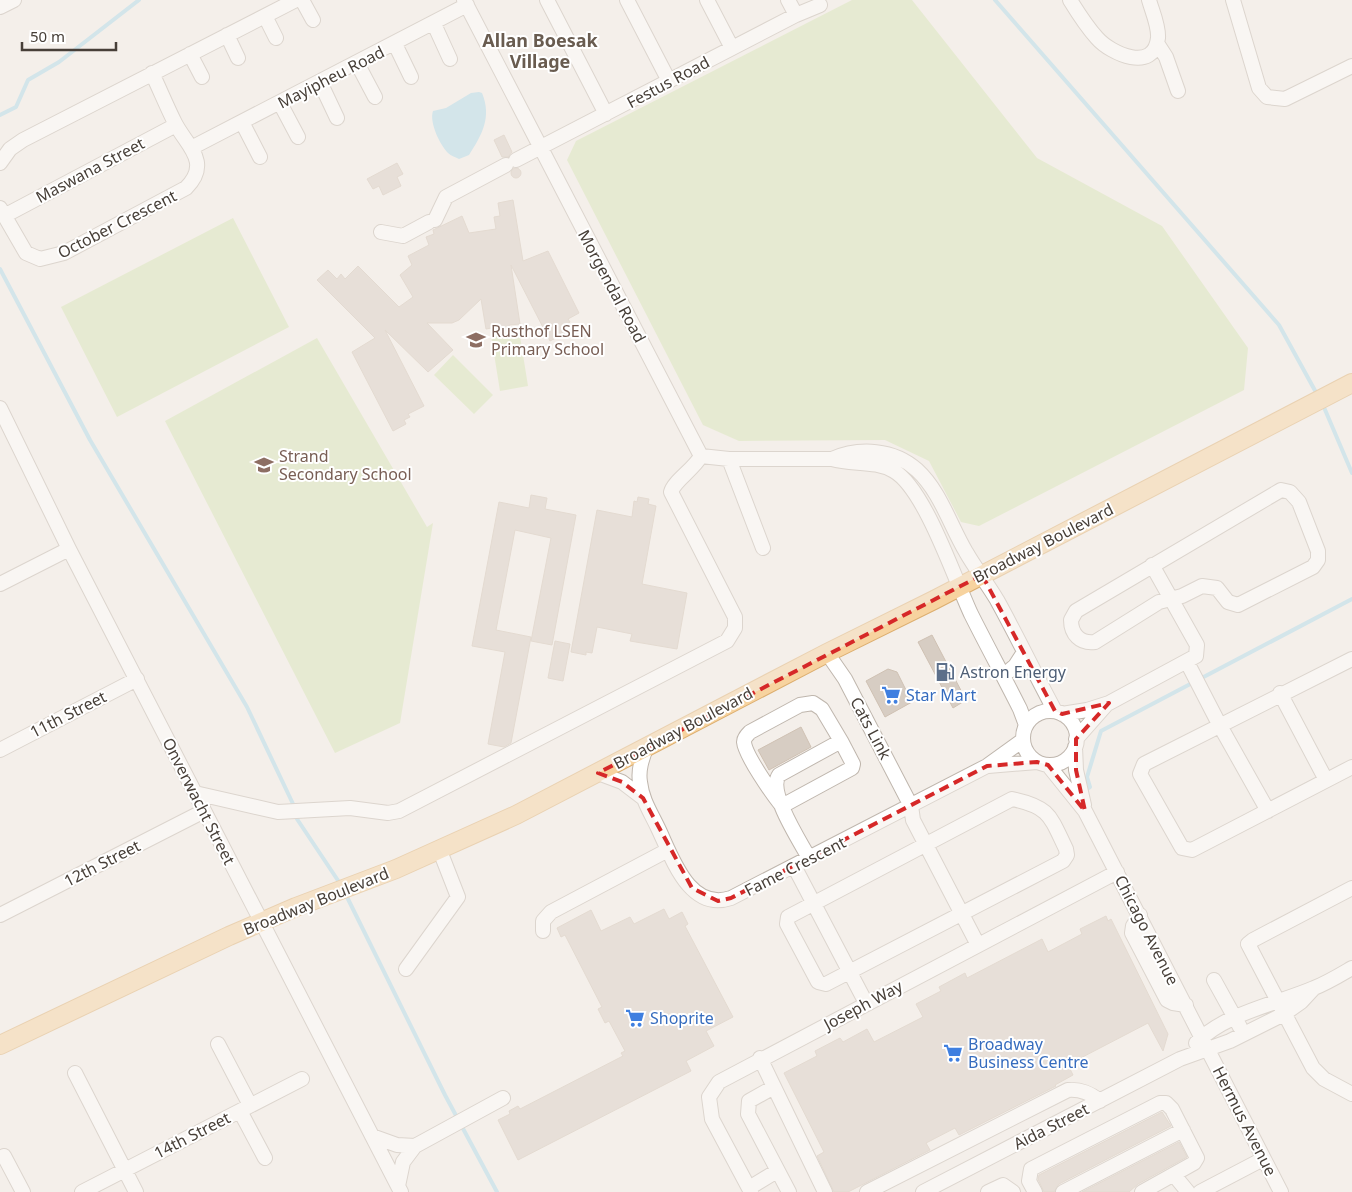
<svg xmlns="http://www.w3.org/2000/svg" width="1352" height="1192" viewBox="0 0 1352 1192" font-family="'Noto Sans',sans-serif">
  <rect width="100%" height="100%" fill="#f4efea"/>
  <path fill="#d5e5b5" d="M852 0H912L1037 158 1162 226 1248 348 1244 390 979 526 961 522 929 461 885 440 739 441 703 425 567 160 576 141Z
    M233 218 289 327 117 417 61 307Z
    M519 330 528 386 500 391 491 335Z
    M317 338 427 527 433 523 400 723 335 753 165 421Z
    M453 355 493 395 474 414 434 375Z"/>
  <path fill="#aad9ec" d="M479 92 482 93C492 117 482 135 469 155L459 159C456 157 451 156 448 153 440 145 429 122 433 111L446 108 471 93Z"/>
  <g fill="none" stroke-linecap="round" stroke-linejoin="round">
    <path stroke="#aad9ec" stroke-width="4" d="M995 0 1279 325 1318 396
      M0 115 16 107 28 80 59 62 139 0
      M0 269 90 440 247 707 294 806 297 819 341 885
      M1323 405 1352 473
      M1087 789 1090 787 1087 777 1101 731 1352 599
      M345 893 445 1095 497 1192"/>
  </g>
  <path fill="#d7cdc3" stroke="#cfc1b3" d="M504 135 512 152 508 157H502L494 140Z
    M397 163 403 174 397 177 401 186 383 195 379 186 373 189 367 179Z
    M511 173a5 5 0 1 1 10 0a5 5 0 1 1-10 0Z
    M513 200 523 261 548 251 579 313 568 319 570 322 564 326 567 332 550 341 511 265 520 324 509 325 510 329 498 331 497 327 486 329 481 299 459 320 452 323H427L453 350 428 372 385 330 424 406 408 414 410 417 404 420 406 424 393 431 352 352 375 338 317 280 328 270 337 279 341 274 345 279 358 266 399 307 413 297 400 275 412 265 408 256 429 245 426 237 434 234 433 230 462 216 469 233 496 229 494 217 500 216 498 203Z
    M531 495 547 498 545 509 576 515 552 645 531 641 551 538 515 530 496 630 531 637 511 743 504 747 488 744 505 652 472 646 499 502 529 508Z
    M638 497 649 499 648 504 656 506 642 584 687 593 677 649 630 641 632 634 597 627 592 653 586 652V655L571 652 597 510 632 517 634 501 637 502Z
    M932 635 966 700 953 708 918 642Z
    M555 641 570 644 563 681 548 678Z
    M888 669 897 672 912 702 885 717 866 681Z
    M801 727 811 747 769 770 758 750Z
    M664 909 669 919 682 912 688 924 685 926 733 1017 706 1031 714 1046 686 1061 691 1071 518 1160 498 1120 510 1114 509 1111 518 1106 520 1109 623 1056 621 1053 625 1051 609 1021 605 1023 598 1009 602 1007 565 935 561 937 557 928 591 910 601 931 630 917 634 924Z
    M1106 916 1108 921 1111 919 1168 1034 1163 1051 1148 1023 1073 1062 1075 1066 1070 1069 1073 1075 1055 1085 1056 1086 959 1135 955 1128 926 1143 930 1150 848 1192H834L817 1156 824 1152 784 1073 817 1056 815 1051 840 1038 843 1042 867 1029 874 1042 923 1017 916 1004 941 991 939 987 965 973 967 978 1042 939 1048 952 1082 934 1080 929Z
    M1162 1112 1171 1126 1059 1184 1054 1192H1044L1038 1179 1039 1175Z
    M1179 1142 1187 1157 1138 1184 1129 1192H1082Z"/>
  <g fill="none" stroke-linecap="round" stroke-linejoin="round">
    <g stroke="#bfb6ad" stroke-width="16">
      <path id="minor" d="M302 0 313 20
        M464 0 701 456 729 459H832C853 465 875 460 894 471 925 489 955 580 971 614 987 646 1004 677 1020 709L1026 725
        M547 0 606 114
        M627 0 669 81
        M707 0 732 48
        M788 0 796 15
        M1070 0C1078 13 1087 27 1097 38 1111 54 1154 73 1158 38 1159 26 1152 11 1149 0
        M1233 0 1259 88 1267 97 1285 99 1352 66
        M0 7 14 0
        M265 16 276 38
        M434 24 450 59
        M227 35 238 58
        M1157 43 1166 57 1178 91
        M395 44 411 77
        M190 54 202 77
        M357 63 375 97
        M320 82 337 118
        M280 103 298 137
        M242 122 260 157
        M193 147 467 5
        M516 160 796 15 820 5
        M0 163 10 149 23 140 296 0
        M0 208 26 253 40 259 64 253 186 188C212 162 186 145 175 123 167 107 160 90 152 73
        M4 216 176 125
        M435 220 446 197 506 165
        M381 232 403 236 429 222
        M0 408 69 549 401 1192
        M729 459 763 548
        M832 459C859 447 894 449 917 470 940 491 950 525 966 552 975 568 987 583 997 600 1017 636 1035 674 1055 711
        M1281 490 1290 492 1299 502 1318 551V560L1313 567 1238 605 1228 602 1217 588 1202 586 1182 596 1159 602 1095 642C1080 644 1071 634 1071 620L1076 611Z
        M0 584 69 549
        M827 653 845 679 911 806 913 820 978 945
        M1352 659 1144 764 1140 774 1182 848 1192 850 1352 767
        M1187 662 1219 724 1268 811
        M1003 676 1015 666 1024 652
        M1280 693 1326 780
        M1023 738a27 27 0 1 1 54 0a27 27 0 1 1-54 0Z
        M1062 714 1087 710 1109 703 1196 656 1197 645 1152 565
        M1076 739 1106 705
        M1075 747 1076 770 1084 805
        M646 748C642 759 638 770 640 782 642 800 651 813 658 828 672 857 689 912 731 898L987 766 1023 740
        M0 750 137 679
        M1048 765 1085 811 1281 1192
        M988 766 1037 762
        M598 773 622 782 643 798
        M195 793 278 812 350 808 388 813 399 811 727 641 735 628V617L671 492C674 481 694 469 701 456
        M1012 799C1050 807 1050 816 1066 849L1067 855 1063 861 826 984 818 982 787 924 788 917Z
        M782 806C773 795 745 755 744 742 744 738 747 735 750 732L800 705 813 703 822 709 841 741 779 775C767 792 800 841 809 858
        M782 806 852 768 853 764 841 741
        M794 866 866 1003
        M1352 888 1253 940 1248 944 1313 1068 1324 1079 1352 1094
        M0 915 204 811
        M1140 915 1133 926 1132 933 1167 1000 1173 1003 1186 1005
        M543 931V921L551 912 668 850
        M406 969 458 897 440 851
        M1214 980 1240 1027
        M1196 1043C1225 1013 1277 1004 1314 988 1327 983 1340 975 1352 968
        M218 1044 250 1105
        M760 1058 825 1192
        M75 1073 136 1192
        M774 1087 749 1101 748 1114 789 1192
        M240 1111 265 1158
        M372 1136 397 1145 415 1146
        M4 1156 23 1192
        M1174 1175 1188 1192
        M398 1186 403 1162 415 1146 503 1098
        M749 1188 777 1171
        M82 1192 302 1079
        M751 1192 712 1119 709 1097 719 1082 1117 872
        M867 1192 1068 1090C1081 1089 1090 1093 1100 1101
        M923 1192 1180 1059 1230 1041 1284 1014 1301 1002 1314 988
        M988 1192 1003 1185 1013 1192
        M1035 1192 1029 1181 1031 1169 1160 1103H1166L1172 1109 1197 1158 1194 1163 1142 1192
        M1063 1192 1183 1130
        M1200 1192 1263 1159"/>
    </g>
    <g stroke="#dcae6f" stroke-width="20">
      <path id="major" d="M0 1045 229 936 296 907 396 869 516 815 827 653 934 600 1352 383"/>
    </g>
    <use href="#minor" stroke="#fff" stroke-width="14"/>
    <use href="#major" stroke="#f7d39f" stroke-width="18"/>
  </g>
  <path d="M0 0H1352V1192H0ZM982 575 1055 711 1062 714 1109 703 1076 739V770L1085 811 1048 765 1037 762 987 766 731 898 718 901 692 888 643 798 622 782 598 773Z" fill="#f4efea" fill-opacity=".55" fill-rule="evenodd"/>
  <path fill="none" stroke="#d62828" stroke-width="4" stroke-dasharray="10 6" stroke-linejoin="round" d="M982 575 1055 711 1062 714 1109 703 1076 739V770L1085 811 1048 765 1037 762 987 766 731 898 718 901 692 888 643 798 622 782 598 773Z"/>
  <defs>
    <g id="school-bare" transform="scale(1.5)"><path d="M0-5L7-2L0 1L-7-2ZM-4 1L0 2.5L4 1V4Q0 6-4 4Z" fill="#8d6e63" stroke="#fff" stroke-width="2.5" paint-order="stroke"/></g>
    <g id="fuel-bare" transform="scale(1.5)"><path d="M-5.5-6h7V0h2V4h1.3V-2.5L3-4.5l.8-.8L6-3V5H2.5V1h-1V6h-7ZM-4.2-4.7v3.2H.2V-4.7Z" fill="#5c6f8a" stroke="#fff" stroke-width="2.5" paint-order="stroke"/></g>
    <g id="supermarket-bare" transform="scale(1.5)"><path d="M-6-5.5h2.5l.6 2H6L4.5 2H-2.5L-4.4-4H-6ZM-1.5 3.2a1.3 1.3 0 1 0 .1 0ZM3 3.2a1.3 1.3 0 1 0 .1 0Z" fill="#3f7fe0" stroke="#fff" stroke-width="2.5" paint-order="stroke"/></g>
  </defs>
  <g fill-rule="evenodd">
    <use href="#school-bare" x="476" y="340"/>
    <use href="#school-bare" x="264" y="465"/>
    <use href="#fuel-bare" x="945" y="672"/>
    <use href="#supermarket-bare" x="891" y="695"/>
    <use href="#supermarket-bare" x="635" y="1018"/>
    <use href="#supermarket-bare" x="953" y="1053"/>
  </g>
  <g text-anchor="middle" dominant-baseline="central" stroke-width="4" stroke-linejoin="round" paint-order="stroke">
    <g font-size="16" fill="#473f38" stroke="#fff">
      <text transform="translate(331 77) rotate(-27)">Mayipheu Road</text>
      <text transform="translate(668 82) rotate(-28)">Festus Road</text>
      <text transform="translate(90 170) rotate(-28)">Maswana Street</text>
      <text transform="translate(117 224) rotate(-27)">October Crescent</text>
      <text transform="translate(612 286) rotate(62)">Morgendal Road</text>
      <text transform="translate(1043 543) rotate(-27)">Broadway Boulevard</text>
      <text transform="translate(68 714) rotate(-27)">11th Street</text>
      <text transform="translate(683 728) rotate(-28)">Broadway Boulevard</text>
      <text transform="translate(871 728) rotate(62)">Cats Link</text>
      <text transform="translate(199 801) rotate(63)">Onverwacht Street</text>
      <text transform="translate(102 863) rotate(-27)">12th Street</text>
      <text transform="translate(795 866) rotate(-27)">Fame Crescent</text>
      <text transform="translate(316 901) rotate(-22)">Broadway Boulevard</text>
      <text transform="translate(1147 930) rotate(63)">Chicago Avenue</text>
      <text transform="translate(863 1005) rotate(-28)">Joseph Way</text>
      <text transform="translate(1245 1121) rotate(63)">Hermus Avenue</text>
      <text transform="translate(1051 1126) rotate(-27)">Aida Street</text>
      <text transform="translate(192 1135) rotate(-27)">14th Street</text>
    </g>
    <g font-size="16" fill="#785e54" stroke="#fff" text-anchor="start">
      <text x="491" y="331">Rusthof LSEN<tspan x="491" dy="18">Primary School</tspan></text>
      <text x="279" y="456">Strand<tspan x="279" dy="18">Secondary School</tspan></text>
    </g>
    <g font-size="16" fill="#4e5e75" stroke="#fff" text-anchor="start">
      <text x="960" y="672">Astron Energy</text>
    </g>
    <g font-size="16" fill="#366cbe" stroke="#fff" text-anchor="start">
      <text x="906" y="695">Star Mart</text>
      <text x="650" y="1018">Shoprite</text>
      <text x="968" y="1044">Broadway<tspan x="968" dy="18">Business Centre</tspan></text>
    </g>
    <g font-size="18" font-weight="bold" fill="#695c50" stroke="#fff">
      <text x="540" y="40">Allan Boesak<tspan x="540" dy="21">Village</tspan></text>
    </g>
  </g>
  <path d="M22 42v8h94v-8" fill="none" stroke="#473f38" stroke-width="2.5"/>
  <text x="30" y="42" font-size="15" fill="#473f38" stroke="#ffffff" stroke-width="4" paint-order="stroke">50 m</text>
</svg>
